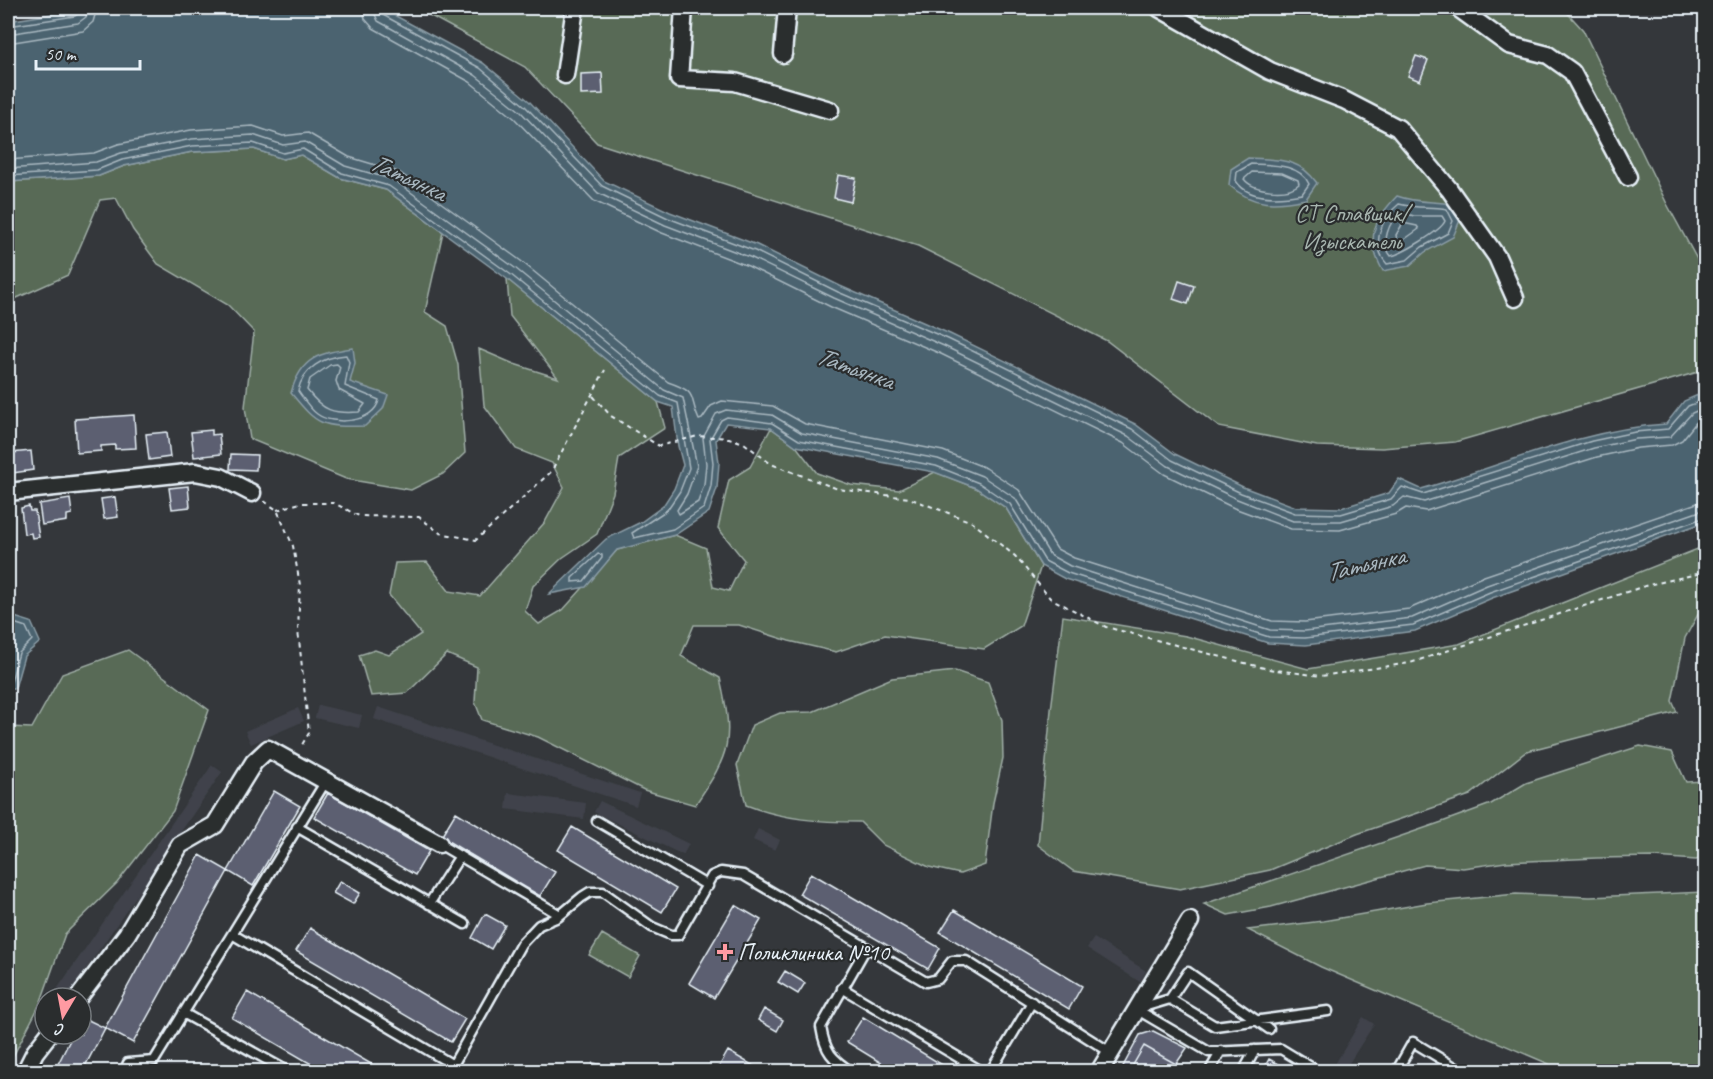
<svg xmlns="http://www.w3.org/2000/svg" width="1713" height="1079" viewBox="0 0 1713 1079" font-family="Caveat,sans-serif">
  <rect width="100%" height="100%" fill="#34373b"/>
  <filter id="ink" filterUnits="userSpaceOnUse"><feTurbulence type="fractalNoise" baseFrequency=".0167" numOctaves="2"/><feDisplacementMap in="SourceGraphic" scale="12" xChannelSelector="R" yChannelSelector="G"/><feConvolveMatrix kernelMatrix="1 2 1 2 8 2 1 2 1" color-interpolation-filters="sRGB"/></filter>
  <g filter="url(#ink)">
    <path fill="#40434b" d="M318 705 362 715 359 728 315 718Z
      M378 707 640 793 636 806 374 719Z
      M298 708 304 721 251 744 245 731Z
      M212 765 222 772 66 998H51Z
      M508 793 586 803 584 819 506 809Z
      M600 801 689 844 683 855 594 812Z
      M758 829 780 840 775 850 753 840Z
      M1094 938 1146 971 1140 982 1087 948Z
      M1363 1017 1374 1024 1344 1071 1334 1066Z"/>
    <path fill="#586b56" stroke="#a0aea7" stroke-width="1.5" d="M416 8H1563L1583 30 1667 204 1705 274V365L1698 372 1455 442 1382 448 1317 446 1219 427 1107 341 918 246 597 143 525 67Z
      M254 149 283 159 301 155 340 178 386 190 443 232 425 312 447 326 458 365 465 453 443 474 411 490 346 479 250 439 245 407 254 332 228 305 158 264 133 230 116 198 100 200 68 275 8 302V182L99 176 124 166 192 152Z
      M507 279 658 402 665 428 619 458 613 493 597 534 562 558 533 586 525 611 539 624 563 610 617 550 675 535 706 548 713 587 729 591 744 560 718 528 729 480 750 467 771 428 796 446 817 473 851 485 899 490 935 472 976 488 1006 508 1041 566 1021 626 984 649 885 635 836 652 789 641 739 625H694L681 656 720 678C734 740 731 753 695 805L644 790 538 737 482 720 475 702 477 667 447 654 407 693 371 696 359 655 375 650 389 655 421 634 389 595 395 563 427 562 449 591 480 596 545 522 564 487 552 463 516 449 484 405 479 349 514 364 558 378 510 316Z
      M1705 546V602L1685 638 1672 701 1677 712 1527 751 1470 795 1357 834 1270 870 1180 889 1073 871 1038 845 1051 710 1063 616 1186 636 1308 669 1459 644Z
      M128 650 209 710 173 811 117 883 65 934 40 1004 8 1066V727L32 728 62 674Z
      M955 671 988 682 1002 720 1003 758 993 803 985 865 960 874 929 867 883 845 860 822C820 822 784 820 746 805L737 765 752 725 780 713 812 712 892 678Z
      M1640 746 1672 752 1686 782 1705 781V857L1696 860 1655 857 1597 858 1506 862 1463 868 1425 865 1271 907 1228 915 1204 904 1442 822 1491 804 1526 783Z
      M1705 892V1071H1549V1064L1321 967 1248 930 1323 921 1427 903 1516 894 1590 897Z
      M602 934 640 956 628 977 589 955Z"/>
    <path fill="#4b636f" stroke="#8a9ca6" stroke-width="1.5" d="M90 8H381L483 63 529 101 604 181 670 212 757 245 840 286 950 334 1135 424 1175 454 1243 487 1296 507 1341 508 1389 493 1399 479 1421 489C1502 466 1582 429 1666 424L1684 401 1705 392V522L1492 598 1415 631 1306 645 1268 643 1065 579 1041 566 1006 508 976 488 934 472 796 446 771 428 726 423 716 440 719 463 717 488 709 512 675 535 617 550 586 587 549 594 606 539 641 522 663 506 674 489 683 465 678 446 673 407 658 402 507 279 386 190 340 178 301 155 283 159 254 149 192 152 124 166 99 176 8 182V21Z
      M1248 158C1278 160 1298 157 1317 183L1306 199C1275 205 1254 207 1229 185L1231 169Z
      M1397 196C1416 203 1432 201 1452 204L1460 220 1453 237 1425 252 1409 266 1383 271C1365 239 1373 221 1397 196Z
      M353 348 355 363 350 382 388 395 383 409 365 426C321 427 318 426 291 393 301 357 319 353 353 348Z
      M8 615 31 622 40 642 24 656 15 688 8 691Z"/>
    <g fill="none" stroke-linecap="round" stroke-linejoin="round">
      <path stroke="#a9b8c1" stroke-width="1.5" d="M363 8 365 19 373 28 470 82 514 118 594 201 662 233 748 266 831 307 941 354 1123 443 1164 474 1234 508 1291 529 1340 530 1396 514 1406 508 1426 511 1597 457 1638 448 1672 445 1682 440 1698 420 1706 417
        M372 8 378 21 475 75 520 111 598 193 665 225 752 258 834 298 944 346 1128 436 1168 466 1237 499 1293 521H1341L1393 506 1404 497 1424 502 1594 448 1636 439 1670 437 1692 413 1706 407
        M380 8 383 15 480 68 525 106 602 186 668 218 755 251 838 292 948 339 1132 429 1172 460 1241 493 1295 513 1341 514 1391 499 1402 487 1423 494 1592 441 1635 432 1668 429 1688 406 1706 399
        M8 26 75 16 79 13 80 8
        M8 34 78 23 86 17 88 8
        M8 43 83 31 93 22 97 8
        M8 160 94 153 118 144 191 130 253 126 283 136 308 133 349 157 399 172 521 261 668 382C700 393 688 396 699 420L702 419 711 406 722 401 773 406 805 424 943 451 986 468 1019 490 1057 549 1074 558 1272 621 1305 622 1409 609 1484 576 1706 500
        M1251 164C1270 165 1300 163 1309 184L1302 194C1281 198 1249 201 1236 181L1237 172Z
        M8 169 96 162 121 153 192 139 253 135 283 145 305 142 345 166 394 180 515 268 664 390 683 398 697 466 687 494 677 510 679 514 698 502 704 485 706 464 703 438 716 414 726 410 772 415 802 433 938 459 982 476 1015 498 1050 555 1070 566 1270 630 1305 631 1412 618 1487 585 1706 509
        M1252 172 1282 173 1298 180 1299 184C1287 195 1253 191 1244 179Z
        M8 176 97 170 122 160 192 146 253 143 283 153 303 149 342 173 389 186 510 274 660 396 678 403 689 468 680 491 667 510 632 533 634 538 673 529 704 508 711 486 713 463 710 439 721 420 727 417 772 423 799 440 936 466 979 483 1010 504 1045 561 1068 573 1269 637 1305 638 1413 625 1490 592 1706 517
        M1399 204C1418 209 1429 206 1447 209L1453 221 1448 233 1422 247 1407 260 1387 264C1370 245 1381 218 1399 204Z
        M1401 212 1414 216H1442L1445 221C1441 231 1402 254 1391 256 1380 243 1389 221 1401 212Z
        M1403 223 1417 226 1419 229 1398 244 1396 235Z
        M346 355 349 362 345 386 379 400C374 423 333 426 317 414 310 409 303 398 298 391 303 368 323 357 346 355Z
        M337 364 340 367 336 381 339 390 365 404 359 412C333 414 323 411 307 390L310 379 330 365Z
        M598 554 602 555V558L584 581 572 582V578Z
        M8 621 26 627 32 640 19 653 11 682 8 684"/>
    </g>
    <path fill="#5b5f71" stroke="#e8f1f8" stroke-width="1.5" d="M1416 56 1428 60 1420 81 1408 76Z
      M602 73 603 94 581 95V74Z
      M838 175 856 178 851 202 834 198Z
      M1179 281 1194 286 1188 304 1173 299Z
      M134 415 136 448 115 449V445L101 446V451L77 453 75 419Z
      M212 430V435L219 434 221 454 194 457 191 432Z
      M167 432 170 457 149 460 146 434Z
      M31 451 33 470 13 473 11 453Z
      M231 454 257 455 256 470 230 469Z
      M188 486 190 507 172 509 169 488Z
      M115 497 118 517 104 519 101 499Z
      M70 499 72 514 67 515V521L42 525 39 504Z
      M29 506 30 511H35L39 537 32 538 31 533 24 534 21 508Z
      M274 791 300 806 253 886 228 871Z
      M328 793 429 851 415 875 314 817Z
      M456 812 555 872 540 896 441 837Z
      M572 827 676 889 662 912 558 850Z
      M200 855 228 871 133 1043 105 1028Z
      M811 873 940 948 928 969 799 894Z
      M340 881 360 893 353 904 333 893Z
      M735 905 761 920 714 998 689 983Z
      M954 910 1082 986 1069 1009 940 932Z
      M485 914 505 925 491 949 472 938Z
      M310 928 465 1019 451 1042 296 951Z
      M785 971 805 983 798 994 778 982Z
      M247 992 385 1072H325L232 1018Z
      M764 1009 783 1020 777 1031 758 1020Z
      M82 1017 105 1028 82 1072H54L73 1034H81Z
      M863 1017 954 1072H896L847 1042Z
      M1153 1031 1187 1048 1176 1064 1144 1046 1129 1072H1120L1140 1035Z
      M1144 1046 1176 1064 1172 1072H1129Z
      M728 1051 759 1069 758 1072H716Z
      M1269 1059 1292 1072H1262Z
      M593 1063 627 1069V1072H586L592 1070Z"/>
    <g fill="none" stroke-linecap="round" stroke-linejoin="round">
      <g stroke="#e8f1f8" stroke-width="13">
        <path id="lane" d="M597 821 708 886
          M297 827 465 924
          M439 844 560 915
          M429 904 460 856
          M232 934 453 1065
          M842 988 983 1072
          M1170 999 1188 972 1269 1029
          M1140 1008 1170 999 1215 1026 1328 1011
          M1136 1009 1209 1052 1281 1049 1319 1072
          M183 1013 289 1072
          M124 1072 128 1063 154 1061 326 781
          M449 1072 521 944 539 925 558 917 582 897 590 892H603L652 927 671 935H678L712 876 721 872 743 875 926 982 938 979 952 961H966L1110 1052
          M852 1072C832 1059 825 1052 821 1027L866 948
          M990 1072 1032 1002
          M1209 1072 1221 1051
          M1243 1072 1255 1050
          M1396 1072 1413 1042 1463 1072"/>
      </g>
      <g stroke="#e8f1f8" stroke-width="21">
        <path id="street" d="M684 8 679 79 735 82 830 110
          M1159 8 1270 71 1344 100 1398 128 1449 189 1497 257 1515 298
          M1458 8 1509 45 1548 55 1572 72 1628 177
          M783 54 787 8
          M565 75 575 8
          M8 492 195 472 221 477 252 493
          M78 998 127 934 180 845 215 825 254 762 268 749 439 844
          M25 1072 35 1052 49 1034
          M1099 1072 1190 921"/>
      </g>
      <path stroke="#e8f1f8" stroke-width="2" stroke-dasharray="4.5 4.5" stroke-linecap="butt" d="M593 396 611 416 659 446 698 436 729 438 744 443 771 464 838 489 909 498 972 522 1015 556 1050 598 1106 627 1268 669 1321 676 1410 663 1648 585 1706 572
        M264 501 277 510 293 546 300 585 298 630 309 733 300 748
        M277 510 300 503H334L359 516 419 517 440 533 476 540 551 472 605 370"/>
      <use href="#lane" stroke="#2a2d2e" stroke-width="8"/>
      <use href="#street" stroke="#2a2d2e" stroke-width="16"/>
    </g>
  </g>
  <path fill="#ff9aa2" stroke="#2a2d2e" stroke-width="2" d="M722 943h6v6h6v6h-6v6h-6v-6h-6v-6h6z"/>
  <g text-anchor="middle" dominant-baseline="central" stroke-width="4.5" stroke-linejoin="round" paint-order="stroke">
    <g font-size="24" fill="#a7b5af" stroke="#2a2d2e">
      <text x="1352" y="213">СТ Сплавщик/<tspan x="1352" dy="28">Изыскатель</tspan></text>
    </g>
    <g font-size="24" fill="#e8f1f8" stroke="#2a2d2e" text-anchor="start">
      <text x="738" y="952">Поликлиника №10</text>
    </g>
    <g font-size="26" font-style="italic" fill="#a9b8c1" stroke="#2a2d2e">
      <text transform="translate(408 177) rotate(25)">Татьянка</text>
      <text transform="translate(855 368) rotate(20)">Татьянка</text>
      <text transform="translate(1365 564) rotate(-13)">Татьянка</text>
    </g>
  </g>
  <rect width="1713" height="1079" fill="none" stroke="#2a2d2e" stroke-width="30"/>
  <rect x="15" y="15" width="1683" height="1049" fill="none" stroke="#e8f1f8" stroke-width="2" filter="url(#ink)"/>
  <g transform="translate(63 1016) rotate(190)"><circle r="28" fill="#2a2d2e" stroke="#767b7f" stroke-width="1.5"/>
  <path d="M0-4.5L10 22L0 15L-10 22Z" fill="#ff9aa2"/>
  <text y="-9" font-size="16" font-weight="bold" text-anchor="middle" fill="#e8f1f8">С</text>
  </g>
  <path d="M36 60v9h104v-9" fill="none" stroke="#e8f1f8" stroke-width="3"/>
  <text x="45" y="60" font-size="18" fill="#e8f1f8" stroke="#2a2d2e" stroke-width="4.5" paint-order="stroke">50 m</text>
</svg>
